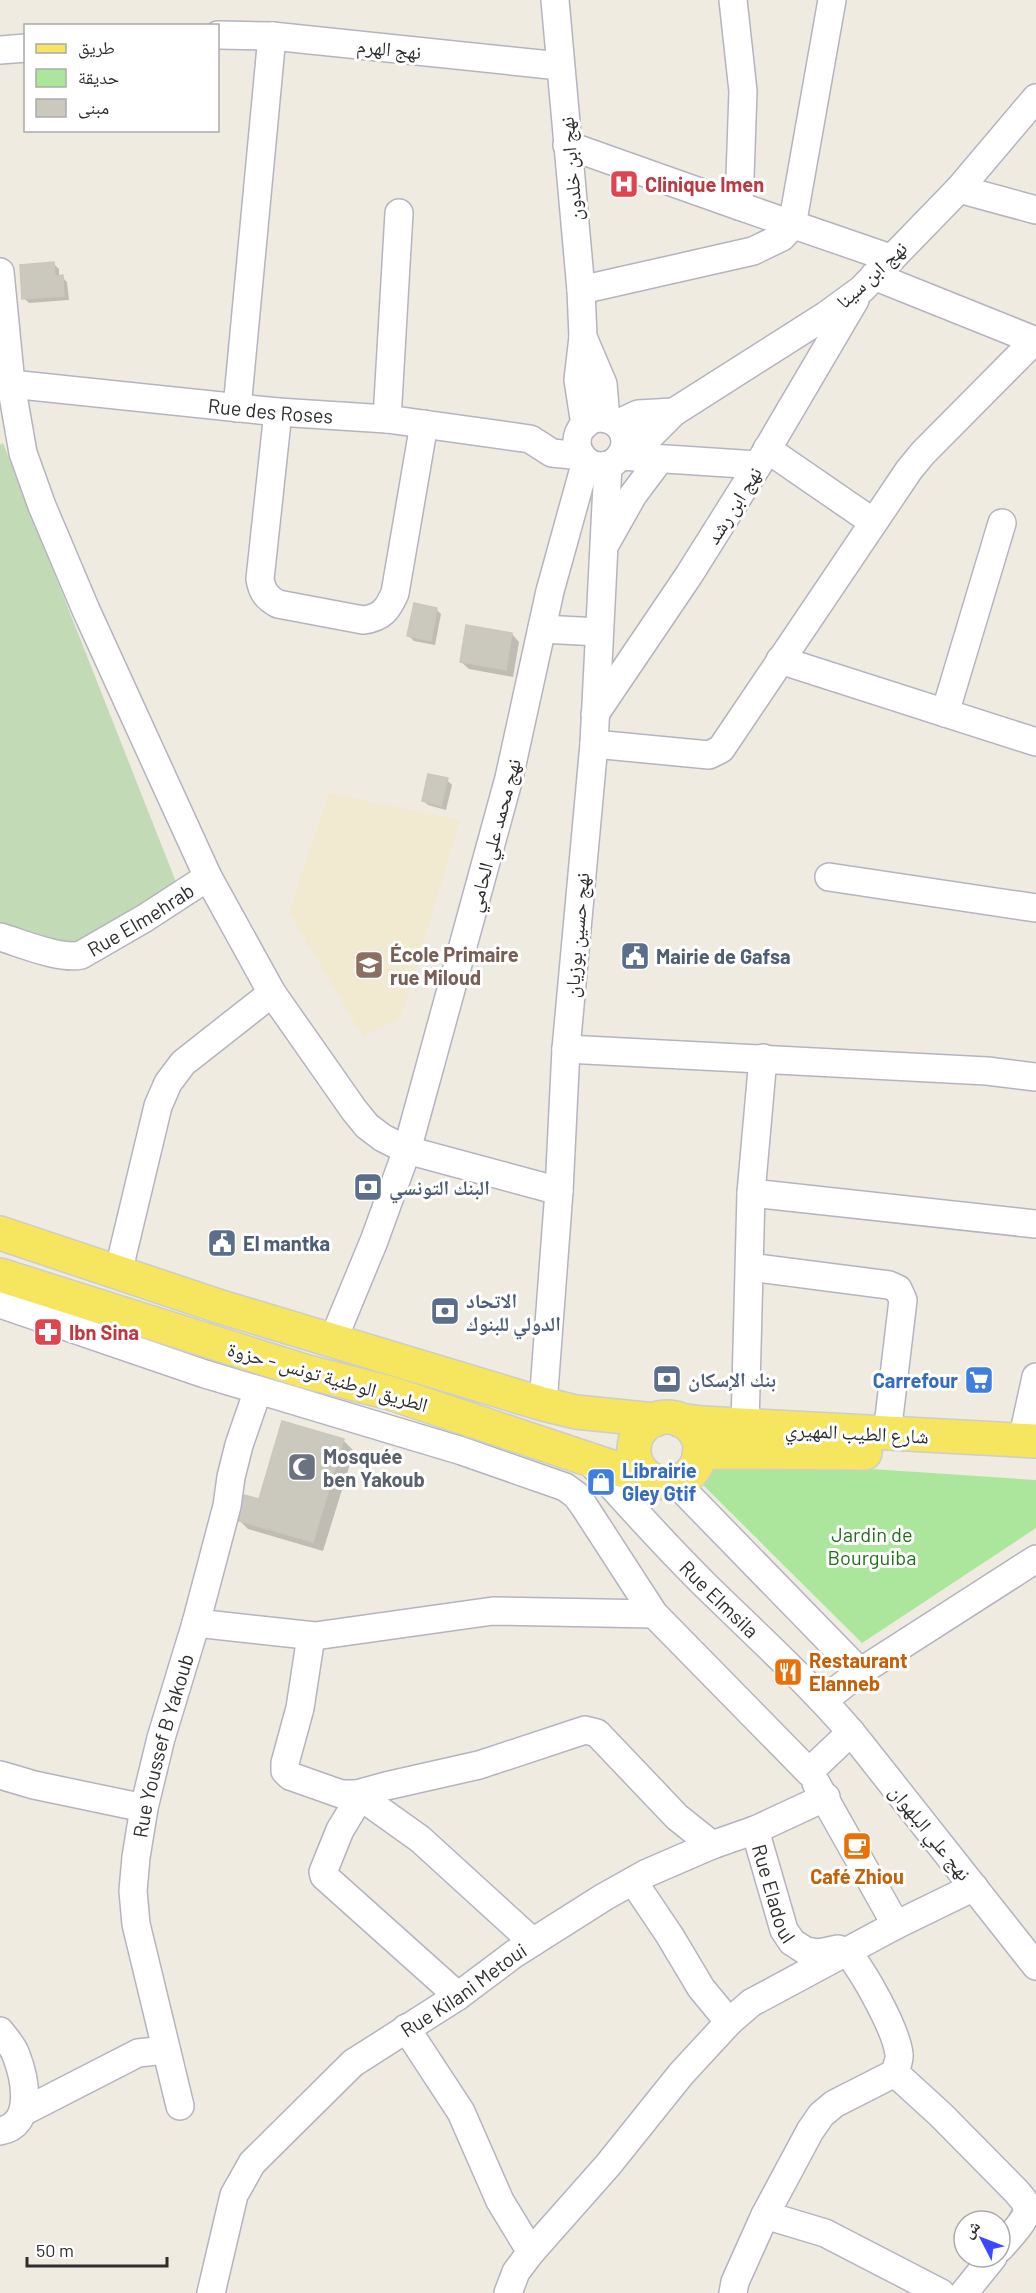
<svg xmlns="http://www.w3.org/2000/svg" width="1036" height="2293" viewBox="0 0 1036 2293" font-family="Barlow,'Noto Naskh Arabic',sans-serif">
  <rect width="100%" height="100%" fill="#efebe0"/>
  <path fill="#f1ead0" d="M329 793 460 820 401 1017 363 1037 289 912Z"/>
  <path fill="#ace69c" d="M719 1459 1036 1480V1528L862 1643 702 1484Z"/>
  <path fill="#c3dab7" d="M3 443 178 887 67 948 0 931V445Z"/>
  <path fill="#0003" d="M54 264 59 269V277H62L67 282 69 300 29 303 24 298Z
    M436 609 441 614 435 645 414 641 409 636Z
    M512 634 519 642 513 677 469 669 461 662Z
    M447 780 452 785 446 810 428 805 423 800Z
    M343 1440 354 1451 323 1551 248 1529 238 1519 260 1501Z"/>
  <path fill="#cbc9be" stroke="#cbc7b9" stroke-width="1.5" d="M54 262 55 276 63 275 64 296 22 299 20 265Z
    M414 603 437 608 431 641 407 636Z
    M466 625 512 633 506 670 460 662Z
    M428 774 448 778 441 806 422 801Z
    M282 1421 344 1439 313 1542 236 1520 244 1495 259 1499Z"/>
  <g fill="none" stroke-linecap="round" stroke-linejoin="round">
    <g stroke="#b4b4c1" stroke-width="30">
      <g id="minor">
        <path d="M555 0 581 290 583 337 578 380 585 425"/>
        <path d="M733 0 743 91 739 206 890 258"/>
        <path d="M218 35 272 36 560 66"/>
        <path d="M0 50 26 48"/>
        <path d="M567 145 739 206"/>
        <path d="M959 189 1036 210"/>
        <path d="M0 272 11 384 23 453 42 506 86 610 208 877 272 993 354 1110 367 1126 383 1138 407 1150 559 1191"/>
        <path d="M874 276 1036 341"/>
        <path d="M581 290 753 251 782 237 792 226 832 0"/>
        <path d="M583 337 603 384 606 419"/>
        <path id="s1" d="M11 384 278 412 387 419 530 439 552 453 582 456"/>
        <path d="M237 408 272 36"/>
        <path d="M278 412 260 579C262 592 267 598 278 604L363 620C382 618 388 609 395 593L424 424"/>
        <circle cx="601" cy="442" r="24"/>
        <path d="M387 419 399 213"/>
        <path d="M617 424 638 414 674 412"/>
        <path d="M767 449 873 522"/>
        <path d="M623 451 646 440 674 412 825 316 862 289 959 189 1036 98"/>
        <path d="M620 456 758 465"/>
        <path d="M607 541 633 495 660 459"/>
        <path d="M542 629 599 632"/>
        <path d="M780 660 1036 742"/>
        <path d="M945 713 1002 523"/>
        <path d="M595 714 689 575 758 465 855 300"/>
        <path d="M594 744 709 755 721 749 909 470 923 453 1034 341"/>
        <path d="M829 877 1036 908"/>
        <path id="s2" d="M0 937C21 943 60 960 81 955L145 918 208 877"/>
        <path d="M566 1049 987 1071 1036 1077"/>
        <path d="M751 1193 763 1058"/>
        <path d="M750 1267 889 1285 898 1289 903 1300 887 1434"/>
        <path d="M118 1273 158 1106 168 1083 183 1063 272 993"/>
        <path d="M0 1304 205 1374 462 1451 565 1487 576 1495 584 1506 654 1614 809 1772 851 1732"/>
        <path d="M333 1340 374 1241 407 1150 509 778 550 591 586 461"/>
        <path d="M543 1404 559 1191 566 1049 594 744 608 465"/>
        <path d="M745 1425 751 1193 1036 1224"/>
        <path d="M1022 1441 1036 1377"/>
        <path id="s3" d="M588 1459C625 1501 663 1543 703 1583 753 1632 805 1679 851 1732L1036 1966"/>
        <path d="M675 1482 860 1672"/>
        <path d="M196 1623 315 1636 493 1611 654 1614"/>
        <path d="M311 1636 300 1708 285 1763V1771L290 1776 341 1794H357L386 1786 479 1765 585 1730 597 1733 677 1817 712 1845"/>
        <path d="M824 1700 860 1672 1036 1559"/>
        <path d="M0 1775 34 1785 144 1808"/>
        <path d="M816 1783 896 1925"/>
        <path d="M357 1794 420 1839 533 1942"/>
        <path d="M360 1797 340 1830 323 1872 324 1876 458 1996"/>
        <path id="s4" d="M755 1830 784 1930 792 1942 806 1951 819 1953 838 1949 847 1952C864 1972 896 2029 899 2054 900 2060 896 2067 895 2073L834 2104 821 2115 810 2131 765 2215 825 2233 941 2293"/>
        <path d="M633 1881 670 1936 701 1988 729 2022"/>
        <path d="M406 2028 461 2112 500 2201 531 2252"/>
        <path d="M0 2031C5 2038 13 2046 16 2055 25 2078 35 2125 0 2131"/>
        <path d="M895 2073 941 2115 1016 2191C1020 2196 1026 2201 1027 2208 1028 2219 1007 2240 1000 2248"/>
        <path id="s5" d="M180 2106 136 1924 133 1891 136 1857 144 1808 161 1738 196 1623 227 1506 231 1477 239 1445 258 1390"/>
        <path d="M23 2112 138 2053 165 2050"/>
        <path id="s6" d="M211 2293 234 2195 252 2163 353 2063 458 1996 514 1954 604 1897 645 1874 712 1845 755 1830 826 1797"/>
        <path d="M508 2293 516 2272 531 2252 608 2165 681 2074 729 2022 751 2003 896 1925 974 1887"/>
        <path d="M733 2293 735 2282 765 2215"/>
        <path d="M964 2293 993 2257"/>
      </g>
    </g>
    <g stroke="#cdcdcd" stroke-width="36">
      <path id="major" d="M0 1233 218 1306 543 1404 576 1412 655 1420
        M0 1275 304 1371 390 1393 654 1481
        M634 1450a33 33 0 1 1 66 0a33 33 0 1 1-66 0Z
        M679 1420 703 1423 1036 1441
        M699 1454 716 1452 865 1453"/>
    </g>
    <use href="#minor" stroke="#fff" stroke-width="27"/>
    <use href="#major" stroke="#f5e55f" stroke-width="33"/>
  </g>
  <defs>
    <g id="hospital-square" transform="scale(1.5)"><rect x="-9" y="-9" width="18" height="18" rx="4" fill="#e0444e" stroke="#fff"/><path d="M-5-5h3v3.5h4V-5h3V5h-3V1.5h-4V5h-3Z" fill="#fff"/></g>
    <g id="civic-square" transform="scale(1.5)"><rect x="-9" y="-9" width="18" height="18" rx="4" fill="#5c6f8a" stroke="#fff"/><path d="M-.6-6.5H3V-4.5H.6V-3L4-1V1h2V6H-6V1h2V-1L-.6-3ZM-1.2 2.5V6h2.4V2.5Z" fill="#fff"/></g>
    <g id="school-square" transform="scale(1.5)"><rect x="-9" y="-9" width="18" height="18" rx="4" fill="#8d6e63" stroke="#fff"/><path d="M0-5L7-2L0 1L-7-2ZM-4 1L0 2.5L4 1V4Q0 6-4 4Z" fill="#fff"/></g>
    <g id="bank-square" transform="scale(1.5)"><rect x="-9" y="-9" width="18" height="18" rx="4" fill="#5c6f8a" stroke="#fff"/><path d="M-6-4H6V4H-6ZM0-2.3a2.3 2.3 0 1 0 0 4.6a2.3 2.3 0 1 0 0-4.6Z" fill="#fff"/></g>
    <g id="pharmacy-square" transform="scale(1.5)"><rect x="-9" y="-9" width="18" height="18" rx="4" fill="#e0444e" stroke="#fff"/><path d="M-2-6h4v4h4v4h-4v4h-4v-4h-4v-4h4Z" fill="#fff"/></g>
    <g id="supermarket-square" transform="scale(1.5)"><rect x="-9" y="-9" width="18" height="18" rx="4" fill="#3f7fe0" stroke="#fff"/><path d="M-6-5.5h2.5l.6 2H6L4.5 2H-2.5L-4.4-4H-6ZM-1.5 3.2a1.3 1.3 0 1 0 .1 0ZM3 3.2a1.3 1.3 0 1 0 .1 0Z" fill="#fff"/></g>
    <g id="mosque-square" transform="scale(1.5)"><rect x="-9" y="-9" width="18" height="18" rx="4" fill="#6b7280" stroke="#fff"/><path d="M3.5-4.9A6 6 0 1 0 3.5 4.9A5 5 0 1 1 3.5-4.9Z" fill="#fff"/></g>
    <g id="shop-square" transform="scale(1.5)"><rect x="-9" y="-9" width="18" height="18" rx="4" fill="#3f7fe0" stroke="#fff"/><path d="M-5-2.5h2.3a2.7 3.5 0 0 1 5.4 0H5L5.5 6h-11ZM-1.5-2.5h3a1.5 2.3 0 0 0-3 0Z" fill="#fff"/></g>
    <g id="restaurant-square" transform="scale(1.5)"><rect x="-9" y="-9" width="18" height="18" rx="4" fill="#e8710a" stroke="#fff"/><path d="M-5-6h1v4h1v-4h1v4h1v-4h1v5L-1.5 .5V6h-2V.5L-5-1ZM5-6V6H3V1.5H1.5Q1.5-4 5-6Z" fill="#fff"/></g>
    <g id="cafe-square" transform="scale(1.5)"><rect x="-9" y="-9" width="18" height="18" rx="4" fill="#e8710a" stroke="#fff"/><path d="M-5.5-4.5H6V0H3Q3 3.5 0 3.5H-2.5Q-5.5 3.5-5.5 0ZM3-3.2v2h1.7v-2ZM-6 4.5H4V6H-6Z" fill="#fff"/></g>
  </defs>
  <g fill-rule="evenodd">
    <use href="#hospital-square" x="624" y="184"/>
    <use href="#civic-square" x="635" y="956"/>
    <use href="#school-square" x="369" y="965"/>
    <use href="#bank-square" x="368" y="1187"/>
    <use href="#civic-square" x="222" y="1243"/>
    <use href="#bank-square" x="445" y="1311"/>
    <use href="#pharmacy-square" x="48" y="1332"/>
    <use href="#bank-square" x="667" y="1379"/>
    <use href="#supermarket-square" x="979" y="1380"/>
    <use href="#mosque-square" x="302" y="1467"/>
    <use href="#shop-square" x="601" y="1482"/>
    <use href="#restaurant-square" x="788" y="1672"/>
    <use href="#cafe-square" x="857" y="1846"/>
  </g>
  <g text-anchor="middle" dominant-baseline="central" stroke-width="6" stroke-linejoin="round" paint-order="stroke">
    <g font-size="20" fill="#2e2e2e" stroke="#fff">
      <text transform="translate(389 48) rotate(6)">نهج الهرم</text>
      <text transform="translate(570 169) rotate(-95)">نهج ابن خلدون</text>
      <text transform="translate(871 274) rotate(-43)">نهج ابن سينا</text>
      <text stroke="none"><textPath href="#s1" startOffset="261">Rue des Roses</textPath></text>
      <text transform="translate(733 505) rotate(-58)">نهج ابن رشد</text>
      <text transform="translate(493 835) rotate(-75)">نهج محمد علي الحامي</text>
      <text stroke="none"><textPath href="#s2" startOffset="153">Rue Elmehrab</textPath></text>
      <text transform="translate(576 935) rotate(-85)">نهج حسين بوزيان</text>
      <text transform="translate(328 1376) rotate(16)">الطريق الوطنية تونس - حزوة</text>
      <text transform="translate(857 1432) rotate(3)">شارع الطيب المهيري</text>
      <text stroke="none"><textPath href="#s3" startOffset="192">Rue Elmsila</textPath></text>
      <text stroke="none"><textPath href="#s5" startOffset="369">Rue Youssef B Yakoub</textPath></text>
      <text transform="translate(931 1832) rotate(51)">نهج علي البلهوان</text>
      <text stroke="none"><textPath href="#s4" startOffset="66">Rue Eladoul</textPath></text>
      <text stroke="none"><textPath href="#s6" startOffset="412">Rue Kilani Metoui</textPath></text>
    </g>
    <g font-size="20" font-weight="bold" fill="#be3a42" stroke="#fff" text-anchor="start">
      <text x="645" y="184">Clinique Imen</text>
      <text x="69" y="1332">Ibn Sina</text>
    </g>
    <g font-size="20" font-weight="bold" fill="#785e54" stroke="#fff" text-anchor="start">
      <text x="390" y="954">École Primaire<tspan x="390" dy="23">rue Miloud</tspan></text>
    </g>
    <g font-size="20" font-weight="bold" fill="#4e5e75" stroke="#fff" text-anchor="start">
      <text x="656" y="956">Mairie de Gafsa</text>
      <text x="389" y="1187">البنك التونسي</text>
      <text x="243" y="1243">El mantka</text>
      <text x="466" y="1300">الاتحاد<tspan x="466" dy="23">الدولي للبنوك</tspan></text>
      <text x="688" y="1379">بنك الإسكان</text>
    </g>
    <g font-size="20" font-weight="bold" fill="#366cbe" stroke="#fff" text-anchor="end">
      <text x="958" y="1380">Carrefour</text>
      <text x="622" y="1470" text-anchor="start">Librairie<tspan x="622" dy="23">Gley Gtif</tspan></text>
    </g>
    <g font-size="20" font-weight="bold" fill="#5b616d" stroke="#fff" text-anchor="start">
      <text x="323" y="1456">Mosquée<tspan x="323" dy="23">ben Yakoub</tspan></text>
    </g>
    <g font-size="20" fill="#206f19" stroke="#fff">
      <text x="872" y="1534">Jardin de<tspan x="872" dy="23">Bourguiba</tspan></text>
    </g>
    <g font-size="20" font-weight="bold" fill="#c56008" stroke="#fff" text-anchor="start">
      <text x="809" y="1660">Restaurant<tspan x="809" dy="23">Elanneb</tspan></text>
      <text x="857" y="1876" text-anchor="middle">Café Zhiou</text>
    </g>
  </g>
  <rect x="24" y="24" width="195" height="108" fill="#ffffff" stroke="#ababab" stroke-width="1.5"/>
  <rect x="36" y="44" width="30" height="9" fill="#f5e55f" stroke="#ababab" stroke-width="1.5"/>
  <text x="78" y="54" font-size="18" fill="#2e2e2e">طريق</text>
  <rect x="36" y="69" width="30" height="18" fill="#ace69c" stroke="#ababab" stroke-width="1.5"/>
  <text x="78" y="84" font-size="18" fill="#2e2e2e">حديقة</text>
  <rect x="36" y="99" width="30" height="18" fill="#cbc9be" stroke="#ababab" stroke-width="1.5"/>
  <text x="78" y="114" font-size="18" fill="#2e2e2e">مبنى</text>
  <g transform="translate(982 2239) rotate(312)"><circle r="28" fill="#ffffff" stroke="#ababab" stroke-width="1.5"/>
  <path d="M0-4.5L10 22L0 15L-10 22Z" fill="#3d49ff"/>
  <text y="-9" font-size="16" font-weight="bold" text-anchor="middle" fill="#2e2e2e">ش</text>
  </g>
  <path d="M27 2257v9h140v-9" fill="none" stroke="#2e2e2e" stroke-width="3"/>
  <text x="36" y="2257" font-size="18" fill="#2e2e2e" stroke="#ffffff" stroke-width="4.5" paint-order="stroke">50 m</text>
</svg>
